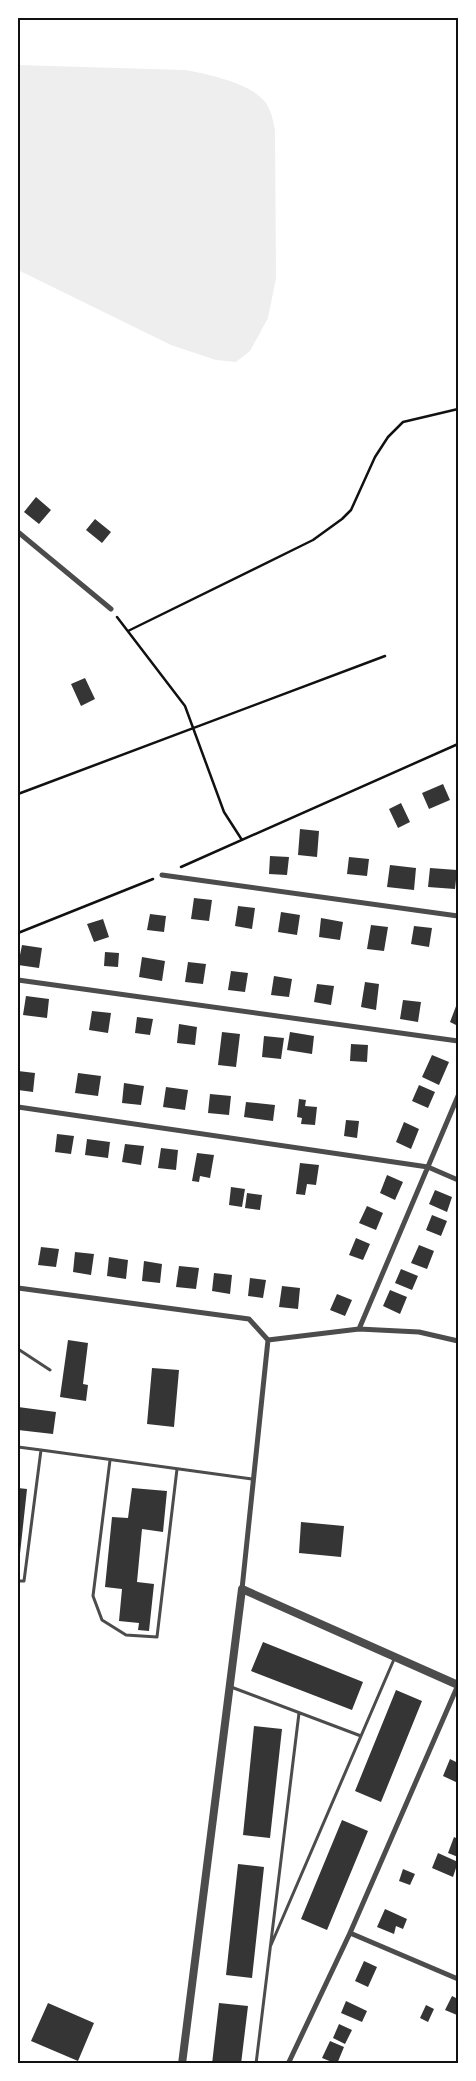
<svg xmlns="http://www.w3.org/2000/svg" width="476" height="2081" viewBox="0 0 476 2081" font-family="Raleway,sans-serif">
  <rect width="100%" height="100%" fill="#fff"/>
  <path fill="#eee" d="M18 65 184 70C205 73 243 82 259 96 270 104 273 118 275 131L276 278 268 318 250 351 236 362 216 360 171 345 18 270Z"/>
  <path fill="#353535" d="M36 497 51 510 39 524 24 512Z
    M95 519 111 532 102 543 86 530Z
    M85 678 95 699 81 706 71 684Z
    M443 784 450 800 429 809 422 793Z
    M401 803 410 822 398 828 389 809Z
    M300 829 319 831 317 857 298 855Z
    M270 856 289 857 287 875 269 874Z
    M349 857 369 859 367 876 347 874Z
    M390 865 416 868 414 890 387 887Z
    M430 868 457 870 455 889 428 887Z
    M194 898 212 900 209 921 191 919Z
    M238 906 255 908 252 929 235 926Z
    M281 912 300 915 297 935 278 932Z
    M150 914 166 916 164 932 147 930Z
    M321 918 343 922 340 940 319 937Z
    M103 919 109 937 94 942 87 924Z
    M371 925 388 927 384 951 367 949Z
    M414 926 432 928 429 947 411 944Z
    M22 945 42 948 39 968 18 965Z
    M105 952 119 953 118 967 104 966Z
    M142 957 165 961 162 981 139 977Z
    M188 962 206 964 203 984 185 982Z
    M231 971 248 973 245 992 228 990Z
    M274 976 292 979 289 997 271 995Z
    M365 982 379 984 376 1010 361 1007Z
    M317 984 334 986 331 1005 314 1002Z
    M26 996 49 999 47 1018 23 1015Z
    M403 1000 421 1002 418 1022 400 1019Z
    M458 1001V1026L450 1022Z
    M92 1011 111 1013 108 1033 89 1030Z
    M137 1017 153 1019 150 1035 135 1033Z
    M179 1024 197 1027 195 1045 177 1043Z
    M222 1032 240 1034 236 1067 218 1065Z
    M290 1032 314 1036 312 1054 287 1050Z
    M264 1036 284 1038 281 1059 262 1057Z
    M351 1044 368 1045 367 1062 350 1061Z
    M432 1055 449 1062 439 1085 422 1077Z
    M18 1071 35 1073 33 1092 18 1090Z
    M78 1073 101 1076 98 1096 75 1093Z
    M124 1083 144 1086 141 1105 122 1103Z
    M419 1085 435 1092 428 1108 412 1101Z
    M166 1087 188 1090 185 1110 163 1107Z
    M210 1094 231 1096 229 1115 208 1113Z
    M299 1099 306 1100 305 1106 317 1107 315 1125 301 1124 302 1118 297 1117Z
    M246 1102 275 1105 273 1121 244 1117Z
    M346 1120 359 1121 357 1138 344 1136Z
    M404 1122 419 1129 411 1149 396 1142Z
    M57 1134 74 1136 71 1154 55 1152Z
    M87 1139 110 1142 108 1158 85 1155Z
    M125 1144 144 1146 141 1165 122 1162Z
    M161 1148 178 1150 176 1170 158 1168Z
    M197 1153 214 1155 210 1178 200 1176 199 1182 192 1181Z
    M300 1163 319 1165 316 1185 307 1184 305 1195 296 1194Z
    M387 1175 403 1182 395 1200 380 1193Z
    M231 1187 245 1189 242 1207 229 1205Z
    M435 1190 452 1197 447 1212 429 1204Z
    M247 1193 262 1195 260 1210 245 1208Z
    M367 1206 383 1213 376 1230 359 1223Z
    M432 1215 447 1221 441 1236 426 1230Z
    M356 1238 370 1244 363 1260 349 1255Z
    M419 1245 434 1251 427 1269 411 1263Z
    M41 1247 59 1249 56 1267 38 1265Z
    M75 1252 94 1254 91 1275 73 1272Z
    M109 1257 128 1260 126 1279 107 1276Z
    M144 1261 162 1264 160 1283 142 1281Z
    M179 1266 199 1268 196 1289 176 1287Z
    M401 1269 418 1276 412 1290 395 1283Z
    M214 1273 232 1275 230 1294 212 1291Z
    M250 1278 266 1280 263 1298 248 1296Z
    M282 1286 300 1288 298 1309 279 1307Z
    M390 1290 407 1297 400 1314 383 1306Z
    M337 1294 352 1300 345 1316 330 1310Z
    M68 1340 88 1343 83 1384 88 1385 86 1401 60 1397Z
    M152 1368 179 1370 174 1427 147 1424Z
    M18 1407 56 1412 53 1434 18 1430Z
    M18 1488 27 1489 19 1563H18Z
    M132 1488 167 1491 163 1532 142 1529 137 1582 154 1584 149 1631 138 1630 139 1623 119 1621 122 1589 105 1587 112 1517 128 1518Z
    M301 1522 344 1526 341 1557 299 1553Z
    M263 1642 363 1682 352 1710 251 1671Z
    M396 1690 422 1701 381 1802 355 1791Z
    M254 1726 282 1729 270 1838 243 1835Z
    M450 1759 458 1763V1783L443 1776Z
    M342 1820 368 1831 327 1930 301 1919Z
    M454 1837 458 1839V1857L448 1853Z
    M438 1853 458 1862 453 1877 432 1868Z
    M238 1864 264 1867 252 1978 226 1975Z
    M403 1869 415 1874 410 1885 399 1881Z
    M385 1909 407 1919 403 1929 396 1926 394 1934 377 1927Z
    M364 1961 377 1967 368 1987 355 1981Z
    M452 1996 458 1999 457 2015 445 2010Z
    M346 2001 367 2011 362 2022 341 2013Z
    M48 2003 94 2023 78 2061 31 2041Z
    M219 2003 248 2006 241 2064H212Z
    M426 2005 434 2009 428 2022 420 2018Z
    M339 2024 352 2030 345 2044 333 2038Z
    M330 2041 344 2047 337 2064 322 2058Z"/>
  <g fill="none" stroke-linecap="round" stroke-linejoin="round">
    <path stroke="#111" stroke-width="2.5" d="M117 617 185 706 224 812 242 840
      M128 631 313 540 342 519 351 510 375 457 388 437 403 422 458 409
      M18 794 385 656
      M181 867 458 744
      M18 933 153 879"/>
    <path stroke="#4c4c4c" stroke-width="3" d="M18 1349 50 1370
      M18 1447 41 1450
      M110 1460 93 1596 102 1620 126 1635 157 1637 177 1469
      M18 1581H24L41 1450 252 1479
      M231 1687 361 1736
      M271 1945 395 1657
      M256 2064 299 1713"/>
    <path stroke="#4c4c4c" stroke-width="5" d="M18 532 111 609
      M162 875 458 916
      M18 980 458 1041
      M18 1107 428 1167 458 1180
      M18 1288 249 1319 268 1340 359 1329 419 1332 458 1341
      M359 1329 458 1096
      M242 1589 268 1340
      M350 1933 458 1979
      M288 2064 350 1933 458 1685"/>
    <path stroke="#4c4c4c" stroke-width="8" d="M182 2064 242 1589 458 1685"/>
  </g>
  <rect width="476" height="2081" fill="none" stroke="#ffffff" stroke-width="38"/>
  <rect x="19" y="19" width="438" height="2043" fill="none" stroke="#111" stroke-width="2"/>
</svg>
